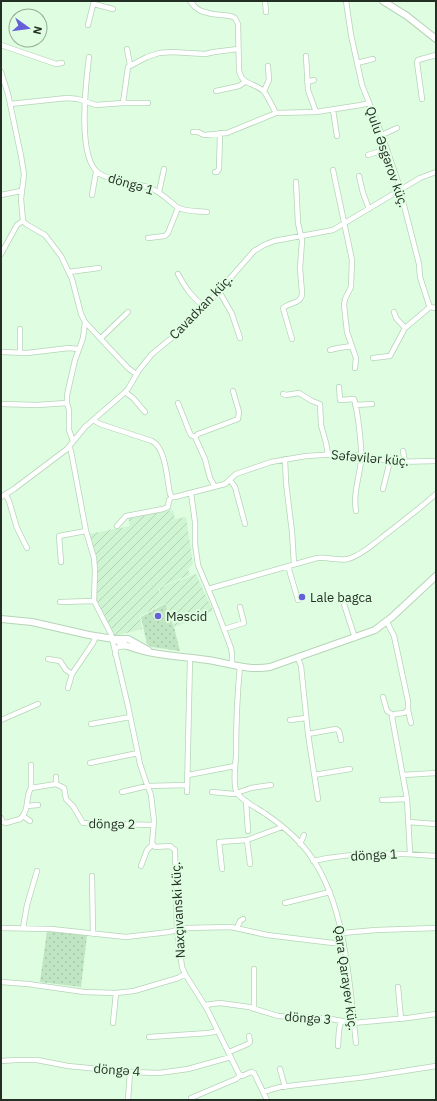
<svg xmlns="http://www.w3.org/2000/svg" width="437" height="1101" viewBox="0 0 437 1101" font-family="'IBM Plex Sans',sans-serif">
  <defs>
    <pattern id="industrial-furrows" width="10" height="10" patternUnits="userSpaceOnUse"><rect width="10" height="10" fill="#cff4d2"/><path d="M-1 1l2-2M0 10L10 0M9 11l2-2" fill="none" stroke="#b1d2b4"/></pattern>
    <pattern id="park-dots" width="8" height="8" patternUnits="userSpaceOnUse"><rect width="8" height="8" fill="#bfe5c2"/><path d="M2 2h.1M6 6h.1" fill="none" stroke="#a4c5a7" stroke-width="1.8" stroke-linecap="round"/></pattern>
  </defs>
  <rect width="100%" height="100%" fill="#dffee1"/>
  <path fill="url(#industrial-furrows)" d="M173 510 175 519 186 517 193 564 188 569 190 575 158 588 164 600 159 588 196 574 213 611 175 627 165 603 140 616 142 629 115 636 97 601 96 595 97 573 96 555 89 534 130 526 128 518Z"/>
  <path fill="url(#park-dots)" d="M165 604 174 627 180 651 152 647 147 644 141 617Z
    M47 931 87 935 81 987 40 982Z"/>
  <g fill="none" stroke-linecap="round" stroke-linejoin="round">
    <g stroke="#b6d4b8" stroke-width="6">
      <path id="street" d="M190 1 195 7 201 11 212 14 231 16 235 18 238 24 239 70C242 87 257 82 265 93 269 99 272 106 276 113
        M265 1 266 12
        M346 1 351 35 362 85 382 135 398 182 419 264 420 277 429 305 430 307 436 308
        M94 4 113 9
        M88 25 94 1
        M1 45 56 64 62 63
        M127 49 130 65
        M306 56 308 90 316 112
        M89 57C86 82 76 160 100 174 114 182 135 182 150 188 161 192 168 200 177 207 185 212 199 211 207 212
        M357 63 373 59
        M1 72 8 94 21 156 24 174 21 199 23 221 26 224 45 235 61 256 72 279 81 314 85 322 128 368 136 374
        M307 82 314 80
        M216 91 239 86 245 82
        M264 91 269 80 268 66
        M422 99 417 62 418 60 436 55
        M123 103H148
        M10 104 67 98 78 99 96 105 123 103 128 67 147 57 159 53 172 52 205 54 214 52 238 49
        M333 110 337 136
        M193 132H198L204 135 227 133 276 113 316 112 361 105 369 103
        M382 135 397 128
        M368 155 387 149
        M333 170 352 260 351 287 345 299 344 305 347 332 356 358 355 368
        M215 172H217L219 169 220 133
        M359 176 363 193 369 209
        M159 192 164 169
        M1 195 21 191
        M92 195 96 172
        M148 238 165 236 168 233 178 208
        M1 254 17 225 23 221
        M69 272 99 268
        M178 274C185 287 192 298 205 307
        M219 291 232 314 240 338
        M394 312 396 318 405 328
        M101 338 128 312
        M292 339 283 308C290 302 302 304 302 293L300 268 302 241 298 223 296 182
        M330 350 338 348 352 346
        M2 352 27 353 69 348 78 349
        M20 353V329
        M373 358 390 356 405 328 430 307
        M339 387 340 400 354 399C358 412 362 448 361 461 359 479 353 494 356 511
        M125 392 133 398 145 412
        M283 394 286 395 299 393 312 401 320 404 321 425 326 443 328 454
        M178 403 189 431 191 435 195 437
        M1 404 37 405 67 403
        M355 405 372 404
        M93 420 100 424 152 441C166 448 167 480 170 494L172 497H175L225 484 236 474 271 462 306 456 339 454 367 456 393 462 436 461
        M73 441 69 430V410L67 403V395L75 360 83 338 85 322
        M69 447 71 451 86 531 94 558 95 571 94 601 111 634 128 706 140 764 145 779 151 795 154 821 152 843 155 847 170 846 175 850 177 930 182 967 185 974 207 1009 239 1074 242 1076 251 1072 254 1073 267 1100
        M403 451 405 462
        M285 459 286 483 292 532 294 564
        M230 480 235 487 245 524
        M215 487 210 478 205 459 195 437 198 434 238 419 239 412 233 391
        M383 489 390 461
        M191 493 195 522V544L198 565 216 608 231 648 232 654V664
        M6 495 9 501 17 528 27 548
        M1 497 14 489 67 449 85 427 123 394 128 389 139 370 152 354 185 327 205 307 254 251 264 245 274 241 333 230 420 178 436 172
        M117 526 126 516 163 509 168 507 169 500 172 497
        M61 562 59 536 86 531
        M288 566 298 600
        M208 589 317 558C328 557 339 561 348 559 360 556 371 546 380 539 399 524 418 510 436 494
        M343 601 355 638
        M60 602 94 601
        M387 622 394 636 408 701V710L404 713 395 714 392 717 407 799 410 853
        M224 629 244 623 240 607
        M115 654 116 649 118 647 127 646
        M298 658 301 666 308 734 318 799
        M48 659 60 661 66 670 72 674 93 643 96 636
        M240 666C237 696 236 727 236 757 235 766 233 786 237 793 242 801 259 809 267 815 279 823 291 833 301 844 346 893 349 981 356 1043
        M68 688 72 674
        M383 697 387 711 393 715
        M408 710 411 723
        M1 720 38 704
        M290 720 306 718
        M91 724 130 717
        M308 734 336 729 339 731 341 740
        M90 763 138 753
        M31 765V788
        M188 775 235 766
        M314 775 350 769
        M403 775 436 773
        M56 777V784
        M122 792 147 786 187 785
        M187 792 190 658
        M212 792 234 794 251 788 271 785
        M382 800 407 799
        M246 801 248 831
        M27 806 38 805
        M23 816 30 821
        M1 818 3 822 6 823 20 819C30 810 25 797 31 788L56 784 64 788 66 799 73 806 83 823 153 825
        M408 822 436 824
        M247 840 250 864
        M300 844 304 835
        M313 861C353 852 395 852 436 856
        M141 866 147 850 153 844
        M222 869 219 842 247 840 282 827
        M92 876 93 934
        M285 903 330 892
        M1 928 51 929 126 937 169 932 185 928 231 927 267 935 333 943H343
        M23 928 27 905 37 871
        M237 928 240 921 243 919
        M342 933 376 930 436 928
        M254 969V1009
        M1 982 28 984 84 992 116 993 134 991 178 978 185 974
        M398 987 401 1019
        M205 1005 220 1003 249 1007 278 1016 331 1019 353 1023 408 1018 436 1014
        M113 1023 116 993
        M149 1037 209 1033 218 1031
        M338 1046 339 1030 341 1021
        M229 1052 248 1044 250 1042 249 1036
        M1 1061 15 1060H37L68 1066 130 1072 159 1073 188 1069 231 1057
        M280 1069 285 1087
        M263 1092 280 1087 366 1077 436 1066
        M191 1098 236 1079 241 1075
        M128 1100 130 1072"/>
    </g>
    <g stroke="#b6d4b8" stroke-width="8">
      <path id="secondary" d="M383 1 407 16 436 39
        M1 619 32 622 89 635 114 639
        M130 640 148 650
        M127 646 114 639H128
        M128 646C153 656 181 656 208 660 228 663 249 671 270 667L375 630 392 617 436 576"/>
    </g>
    <use href="#street" stroke="#fff" stroke-width="4.5"/>
    <use href="#secondary" stroke="#fff" stroke-width="6"/>
  </g>
  <g fill="#655fd9" stroke="#dffee1" stroke-width="1.5">
    <circle cx="302" cy="597" r="4"/>
    <circle cx="158" cy="616" r="4"/>
  </g>
  <g text-anchor="middle" dominant-baseline="central" stroke-width="4" stroke-linejoin="round" paint-order="stroke">
    <g font-size="13" fill="#232e24" stroke="#dffee1">
      <text transform="translate(387 157) rotate(71)">Qulu Əsgərov küç.</text>
      <text transform="translate(131 184) rotate(16)">döngə 1</text>
      <text transform="translate(201 307) rotate(-46)">Cavadxan küç.</text>
      <text transform="translate(370 458) rotate(5)">Səfəvilər küç.</text>
      <text transform="translate(112 824) rotate(1)">döngə 2</text>
      <text transform="translate(374 855) rotate(-3)">döngə 1</text>
      <text transform="translate(178 910) rotate(-93)">Naxçıvanski küç.</text>
      <text transform="translate(346 978) rotate(82)">Qara Qarayev küç.</text>
      <text transform="translate(308 1018) rotate(4)">döngə 3</text>
      <text transform="translate(117 1070) rotate(4)">döngə 4</text>
    </g>
    <g font-size="13" fill="#232e24" stroke="#dffee1" text-anchor="start">
      <text x="310" y="597">Lale bagca</text>
      <text x="166" y="616">Məscid</text>
    </g>
  </g>
  <rect width="437" height="1101" fill="none" stroke="#232e24" stroke-width="4"/>
  <g transform="translate(28 28) rotate(104)"><circle r="19" fill="#dffee1" stroke="#94ab95"/>
  <path d="M0-3L7 15L0 10L-7 15Z" fill="#655fd9"/>
  <text y="-6" font-size="11" font-weight="bold" text-anchor="middle" fill="#232e24">N</text>
  </g>
</svg>
